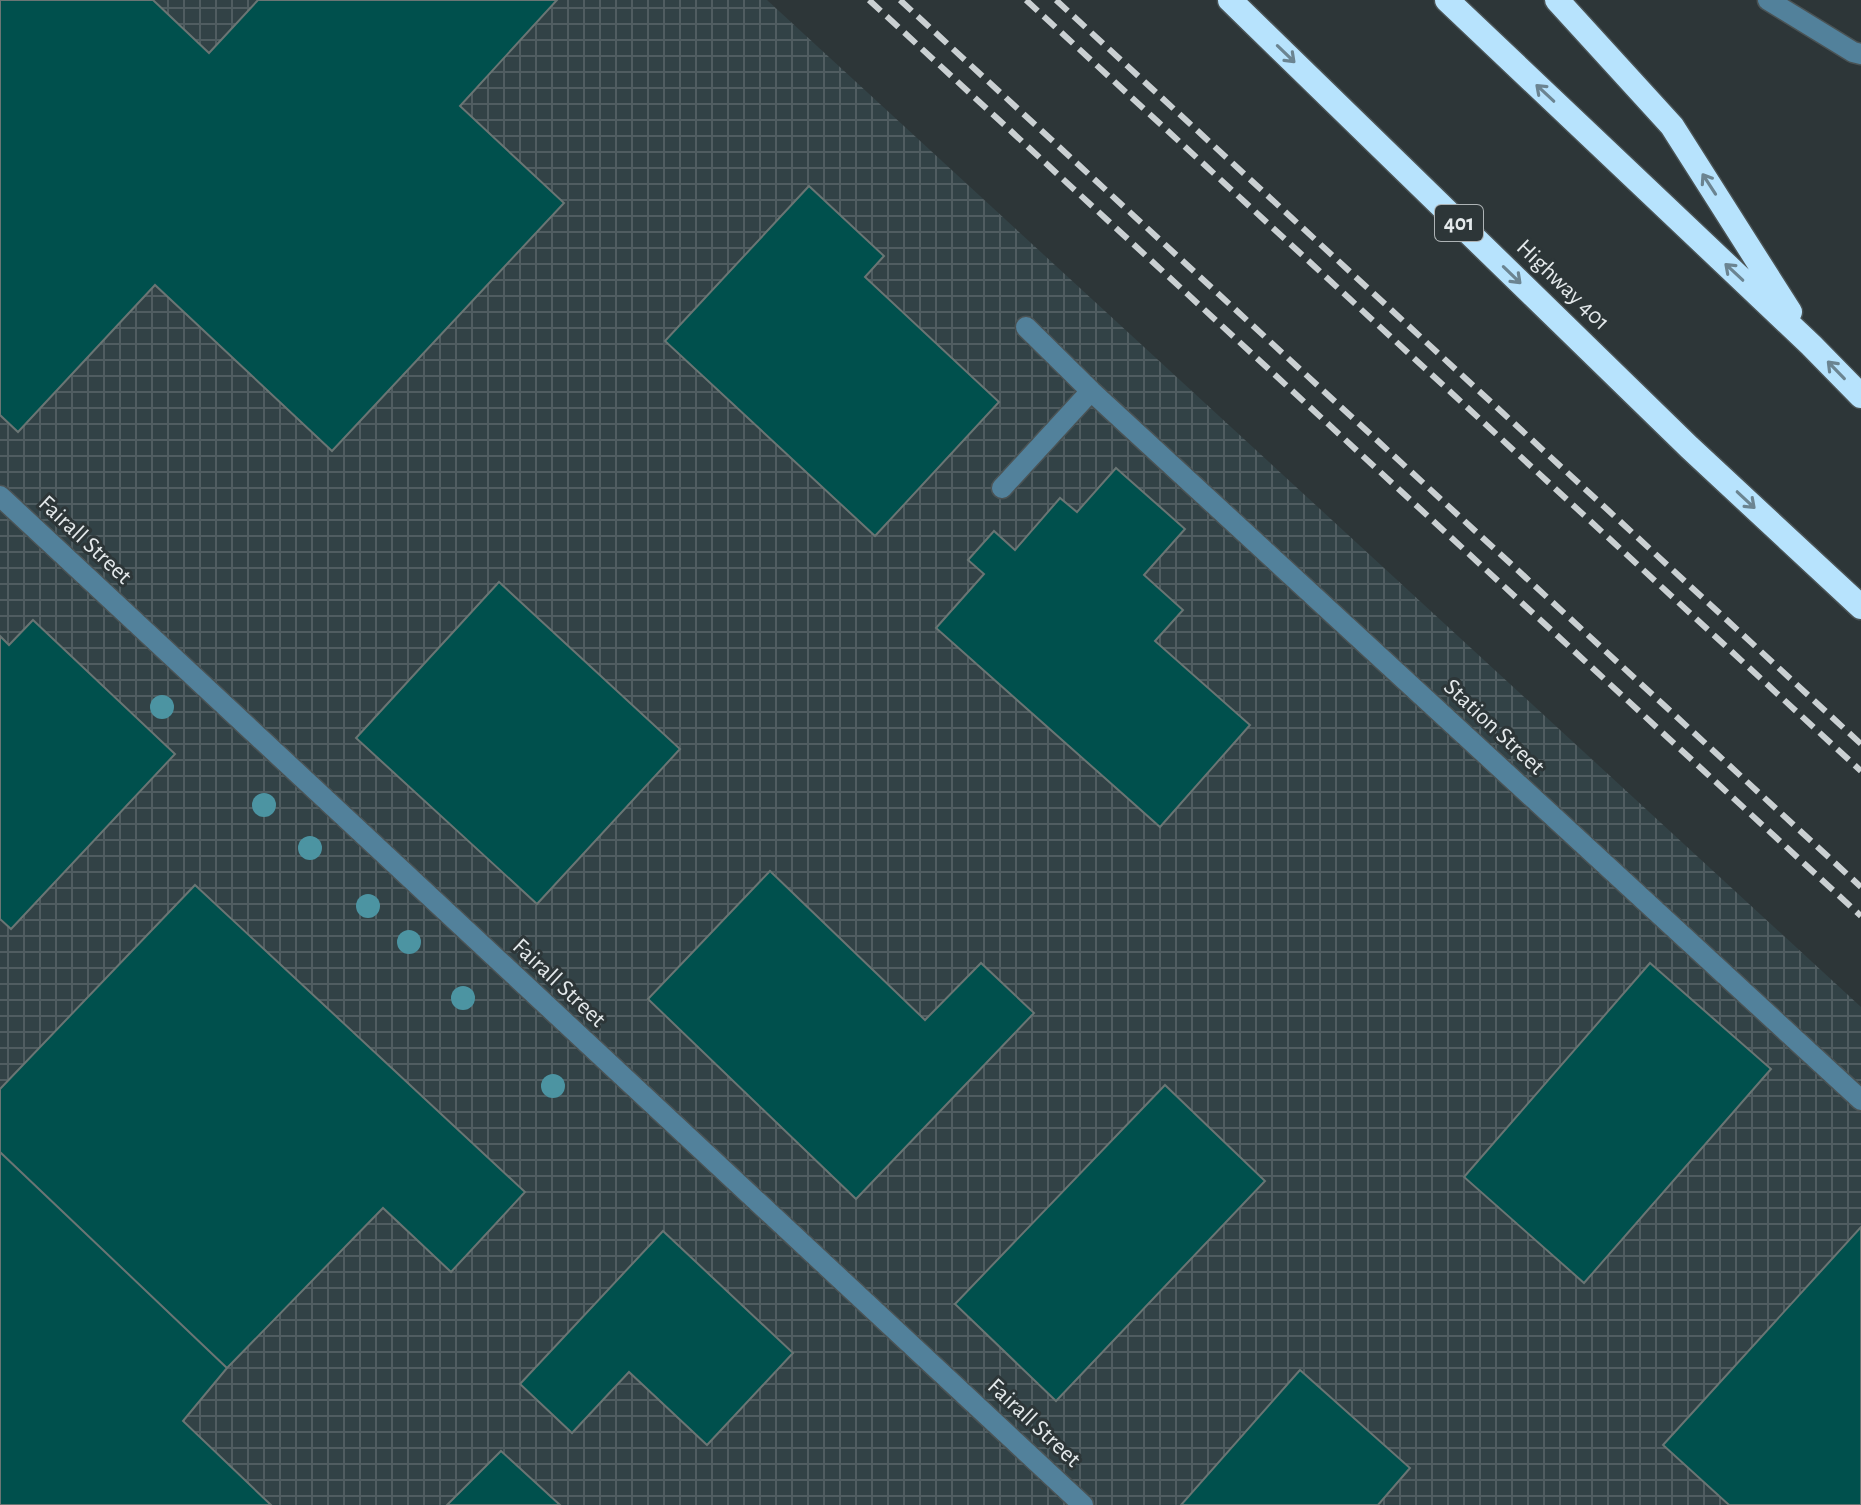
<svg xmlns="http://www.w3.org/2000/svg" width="1861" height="1505" viewBox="0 0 1861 1505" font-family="'Alegreya Sans',sans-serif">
  <defs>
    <pattern id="industrial-grid" width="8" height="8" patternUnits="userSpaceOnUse" patternTransform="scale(2)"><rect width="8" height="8" fill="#324246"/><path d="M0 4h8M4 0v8" fill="none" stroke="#505d61"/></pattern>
  </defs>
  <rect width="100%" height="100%" fill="#2d3638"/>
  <path fill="url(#industrial-grid)" d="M0 0H767L1861 1007V1505H0Z"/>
  <path fill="#00504d" stroke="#6a7574" stroke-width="2" d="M0 0H153L209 53 258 0H557L460 106 564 203 332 451 155 285 18 432 0 415Z
    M809 186 884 256 865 277 999 402 875 536 665 341Z
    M1116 468 1185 529 1144 575 1183 610 1155 641 1250 725 1160 827 936 628 984 574 968 560 994 531 1015 550 1060 498 1077 512Z
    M499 582 680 749 537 904 356 738Z
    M33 620 175 754 11 929 0 919V636L9 645Z
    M770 871 925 1020 981 963 1034 1013 856 1199 648 999Z
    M195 885 525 1192 451 1272 383 1208 227 1368 0 1152V1089Z
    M1650 963 1771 1069 1584 1283 1464 1177Z
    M1165 1085 1265 1181 1056 1401 955 1304Z
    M0 1152 227 1368 183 1421 271 1505H0Z
    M1861 1227V1505H1729L1663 1445Z
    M663 1231 793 1353 707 1445 629 1372 572 1433 520 1384Z
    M1300 1370 1410 1468 1378 1505H1181Z
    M501 1451 560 1505H447Z"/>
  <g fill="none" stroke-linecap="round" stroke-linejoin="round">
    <g stroke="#4a5355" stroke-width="23">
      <path id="minor" d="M1768 0 1853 52 1861 54
        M1026 327 1091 391 1861 1100
        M1002 488 1091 391
        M0 496 1083 1505"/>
    </g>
    <g stroke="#4a5355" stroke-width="27">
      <path id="highway" d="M1230 0 1689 447 1861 607
        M1447 0 1811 345 1861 396
        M1557 0 1672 126 1790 312"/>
    </g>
    <use href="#minor" stroke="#52819b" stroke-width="20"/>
    <use href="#highway" stroke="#b7e3fd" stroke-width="24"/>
    <path stroke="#cad0d2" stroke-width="6" stroke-dasharray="16 8" stroke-linecap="butt" d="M869 0 1861 916
      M900 0 1861 887
      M1026 0 1861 771
      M1056 0 1861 744"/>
  </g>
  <g fill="#4c94a2">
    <circle cx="162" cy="707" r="12"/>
    <circle cx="264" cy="805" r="12"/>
    <circle cx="310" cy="848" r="12"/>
    <circle cx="368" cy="906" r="12"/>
    <circle cx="409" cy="942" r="12"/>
    <circle cx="463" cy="998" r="12"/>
    <circle cx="553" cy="1086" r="12"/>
  </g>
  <defs><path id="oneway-shaft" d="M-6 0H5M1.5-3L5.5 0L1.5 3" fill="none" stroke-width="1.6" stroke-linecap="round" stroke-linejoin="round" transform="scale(2)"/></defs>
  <g stroke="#6b8491">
    <use href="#oneway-shaft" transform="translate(1286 54) rotate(44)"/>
    <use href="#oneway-shaft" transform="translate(1545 93) rotate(-137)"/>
    <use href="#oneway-shaft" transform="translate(1709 184) rotate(-123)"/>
    <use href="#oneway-shaft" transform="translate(1734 272) rotate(-137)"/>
    <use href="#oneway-shaft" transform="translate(1512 275) rotate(44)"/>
    <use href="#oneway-shaft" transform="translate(1836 370) rotate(-134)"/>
    <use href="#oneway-shaft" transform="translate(1746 500) rotate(43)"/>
  </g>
  <g text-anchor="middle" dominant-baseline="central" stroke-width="6" stroke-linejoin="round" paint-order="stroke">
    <rect fill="#2d3638" stroke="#adb3b5" stroke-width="2" x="1435" y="205" width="48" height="36" rx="6"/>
    <g font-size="22" font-weight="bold" fill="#e4e9eb">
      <text x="1459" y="223">401</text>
    </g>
    <g font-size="24" fill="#e4e9eb" stroke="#2d3638">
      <text transform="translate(1563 285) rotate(44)">Highway 401</text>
      <text transform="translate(85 540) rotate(43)">Fairall Street</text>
      <text transform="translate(1494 727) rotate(43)">Station Street</text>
      <text transform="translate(559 983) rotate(43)">Fairall Street</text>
      <text transform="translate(1034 1423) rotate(43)">Fairall Street</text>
    </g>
  </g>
</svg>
